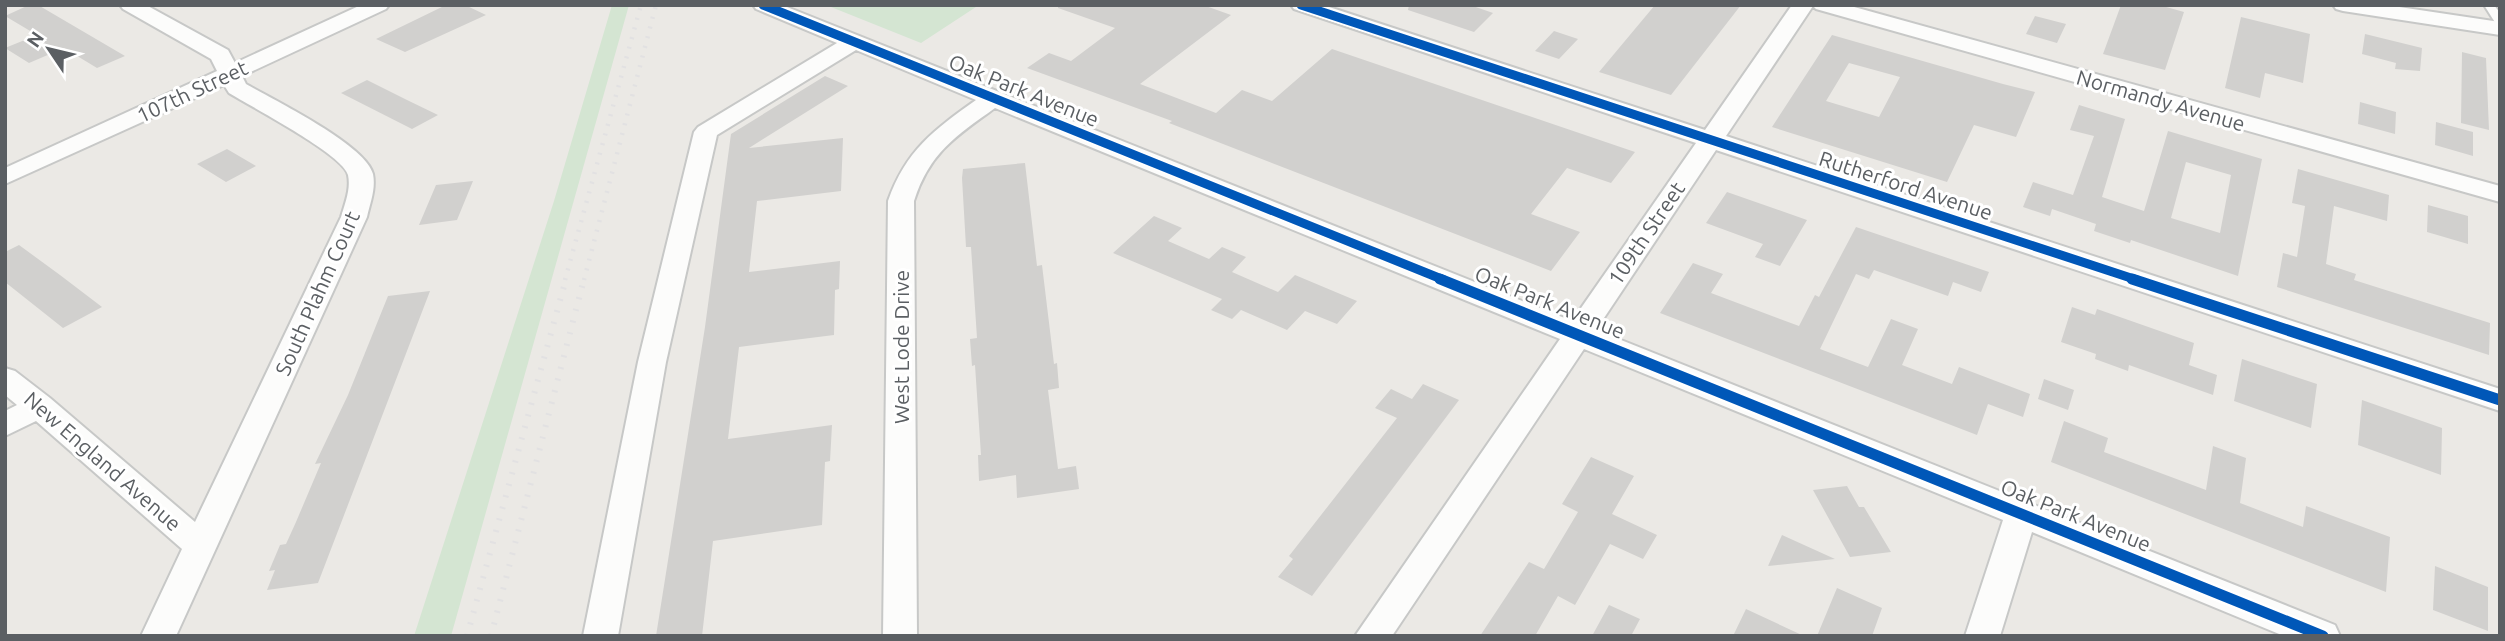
<svg xmlns="http://www.w3.org/2000/svg" width="2505" height="641" viewBox="0 0 2505 641" font-family="Ubuntu,sans-serif">
  <rect width="100%" height="100%" fill="#ebe9e5"/>
  <path fill="#d4e5d2" d="M612 5H629L451 636H414L554 201Z
    M826 5H979L921 43Z"/>
  <path fill="#d1d0ce" fill-rule="evenodd" d="M29 5H38L125 56 97 68 64 48 29 63 5 48 37 35 5 16Z
    M446 5H465L486 15 405 52 376 39Z
    M1058 5H1203L1231 15 1140 84 1216 113 1242 90 1272 101 1332 49 1635 152 1611 183 1567 168 1531 214 1580 232 1551 271 1169 123 1172 121 1027 68 1049 53 1071 61 1115 28 1058 8Z
    M1409 5H1470L1493 13 1474 32 1408 10Z
    M1655 5H1741L1671 95 1599 72Z
    M2121 5H2159L2184 12 2165 70 2103 54Z
    M2035 16 2066 24 2057 43 2026 34Z
    M2241 17 2310 34 2303 83 2265 73 2260 98 2225 88Z
    M1554 31 1578 39 1559 59 1535 51Z
    M2365 34 2422 48 2420 71 2395 69 2396 63 2362 54Z
    M1832 35 2003 84 2035 92 2016 137 1974 125 1947 182 1772 127ZM1849 63 1900 77 1879 117 1826 101Z
    M2462 52 2486 58 2489 130 2461 123Z
    M825 76 848 86 749 148 843 138 841 191 757 201 749 272 840 261 839 289 835 290 834 335 739 347 728 439 832 425 830 461 825 462 822 525 713 541 702 636H656L705 327 731 134Z
    M367 80 407 100 438 115 412 129 341 93Z
    M2360 102 2396 112 2395 134 2358 124Z
    M2079 105 2125 119 2102 197 2144 211 2168 131 2262 159 2238 276 2131 240 2130 243 2094 231 2096 224 2052 209 2050 216 2023 207 2033 182 2073 195 2094 136 2070 130ZM2186 162 2231 175 2220 233 2171 218Z
    M2436 122 2473 132V156L2435 145Z
    M227 149 256 166 226 182 197 164Z
    M1025 163 1037 266 1042 265 1054 364 1057 363 1059 388 1048 390 1058 469 1076 466 1079 489 1017 498 1016 475 979 481 978 455H981L975 365 972 366 970 339 977 338 971 247H966L962 178 963 169Z
    M2298 169 2389 195 2387 221 2334 206 2326 264 2356 274 2354 280 2490 323 2489 355 2277 287 2283 253 2297 257 2305 206 2292 203Z
    M473 181 457 220 419 225 436 185Z
    M1727 192 1807 220 1780 266 1755 257 1763 244 1706 223Z
    M2428 205 2468 216V244L2427 232Z
    M1154 216 1182 228 1168 241 1209 259 1222 247 1246 257 1232 272 1278 292 1295 275 1357 301 1337 324 1305 311 1287 330 1241 310 1232 319 1211 310 1222 299 1113 253Z
    M1856 227 1989 272 1981 292 1953 282 1948 296 1874 270 1869 279 1856 274 1820 349 1868 367 1891 319 1918 329 1902 365 1952 384 1959 367 2030 394 2023 417 1988 404 1977 435 1660 313 1693 263 1723 274 1711 293 1799 326 1815 295 1819 297Z
    M19 245 60 275 102 307 63 328 5 282V252Z
    M430 291 318 583 267 590 275 570 269 571 280 545 286 544 296 522 321 463 315 464 348 395 388 296Z
    M2072 307 2095 315 2097 309 2194 343 2189 365 2217 375 2213 395 2129 365 2128 371 2095 359 2096 354 2061 342Z
    M2242 359 2317 384 2311 428 2234 401Z
    M2044 379 2074 390 2068 410 2038 399Z
    M1423 384 1459 400 1312 596 1278 577 1293 559 1289 556 1397 418 1375 408 1391 389 1412 399Z
    M2362 400 2442 428 2441 475 2358 445Z
    M2064 421 2108 438 2104 452 2206 490 2213 446 2246 458 2240 503 2303 527 2306 506 2390 537 2386 592 2051 462Z
    M1591 457 1634 476 1612 514 1657 535 1643 559 1610 544 1575 605 1558 596 1535 636H1480L1529 562 1544 569 1578 512 1562 504Z
    M1847 486 1859 507H1864L1891 552 1850 557 1813 490Z
    M1782 535 1835 559 1768 566Z
    M2435 566 2488 587V631L2433 610Z
    M1837 588 1882 608 1872 636H1817Z
    M1609 605 1640 619 1631 636H1592Z
    M1746 609 1804 636H1733Z"/>
  <g fill="none" stroke-linecap="round" stroke-linejoin="round">
    <g stroke="#c7c8c7" stroke-width="4">
      <path id="lane" d="M2484 5H2494L2500 13V25L2496 24Z"/>
    </g>
    <g stroke="#c7c8c7" stroke-width="4">
      <path id="street" d="M120 5H146L228 50 235 63 361 5H389L386 9 242 76 246 84C274 100 366 145 373 174 376 189 370 203 367 217L176 636H141L182 549 36 421 5 436V411L17 405 5 395V368L15 371 50 398 195 522 341 217C345 203 351 189 348 175 344 155 250 106 229 93L224 85 5 184V168L217 71 211 59 123 9Z
        M753 5H782L1572 321 1696 143 1294 9 1291 5H1323L1705 130 1792 5H1847L2500 186V202L1816 9 1813 6 1726 136 2500 389V411L1716 150 1596 330 2335 625 2340 636H2284L2032 532 2000 636H1965L2003 520 1584 349 1392 636H1355L1560 339 995 108C956 136 929 153 914 201L917 636H883L888 201C906 150 934 130 976 100L856 50 717 135 666 362 618 636H583L638 362 694 132 698 127 837 43 756 9Z
        M2333 5H2386L2500 22V35L2343 11 2336 9Z"/>
    </g>
    <use href="#lane" fill="#fcfcfb" fill-rule="evenodd"/>
    <use href="#street" fill="#fcfcfb" fill-rule="evenodd"/>
    <path stroke="#e2e1e2" stroke-width="4.5" stroke-dasharray="2 8" stroke-linecap="butt" d="M565 280 641 5
      M584 280 656 5"/>
    <path stroke="#e2e1e2" stroke-width="6" stroke-dasharray="2 10" stroke-linecap="butt" d="M467 636 566 279
      M491 636 584 279"/>
    <g stroke="#fff" stroke-width="12">
      <path id="cycleway-far1" d="M763 5 1444 280
        M1301 5 2137 280"/>
    </g>
    <g stroke="#fff" stroke-width="16">
      <path id="cycleway" d="M1440 279 2323 636
        M2132 279 2500 400"/>
    </g>
    <use href="#cycleway-far1" stroke="#0057b8" stroke-width="9"/>
    <use href="#cycleway" stroke="#0057b8" stroke-width="11"/>
  </g>
  <g text-anchor="middle" dominant-baseline="central" stroke-width="6" stroke-linejoin="round" paint-order="stroke">
    <g font-size="21" fill="#5b5f63" stroke="#fff">
      <text transform="translate(1024 90) rotate(22)">Oak Park Avenue</text>
      <text transform="translate(192 91) rotate(-25)">107th Street</text>
      <text transform="translate(2161 100) rotate(16)">Normandy Avenue</text>
      <text transform="translate(1906 185) rotate(18)">Rutherford Avenue</text>
      <text transform="translate(1646 233) rotate(-56)">109th Street</text>
      <text transform="translate(317 293) rotate(-66)">South Plahm Court</text>
      <text transform="translate(1550 302) rotate(22)">Oak Park Avenue</text>
      <text transform="translate(901 347) rotate(-90)">West Lode Drive</text>
      <text transform="translate(103 461) rotate(41)">New England Avenue</text>
      <text transform="translate(2076 515) rotate(22)">Oak Park Avenue</text>
    </g>
  </g>
  <rect width="2505" height="641" fill="none" stroke="#5b5f63" stroke-width="14"/>
  <g transform="translate(49 49) rotate(305)" stroke="#ffffff" stroke-width="5" paint-order="stroke">
  <path d="M0-5L12 26L0 18L-12 26Z" fill="#5b5f63"/>
  <text y="-10" font-size="19" font-weight="bold" text-anchor="middle" fill="#5b5f63">N</text>
  </g>
</svg>
